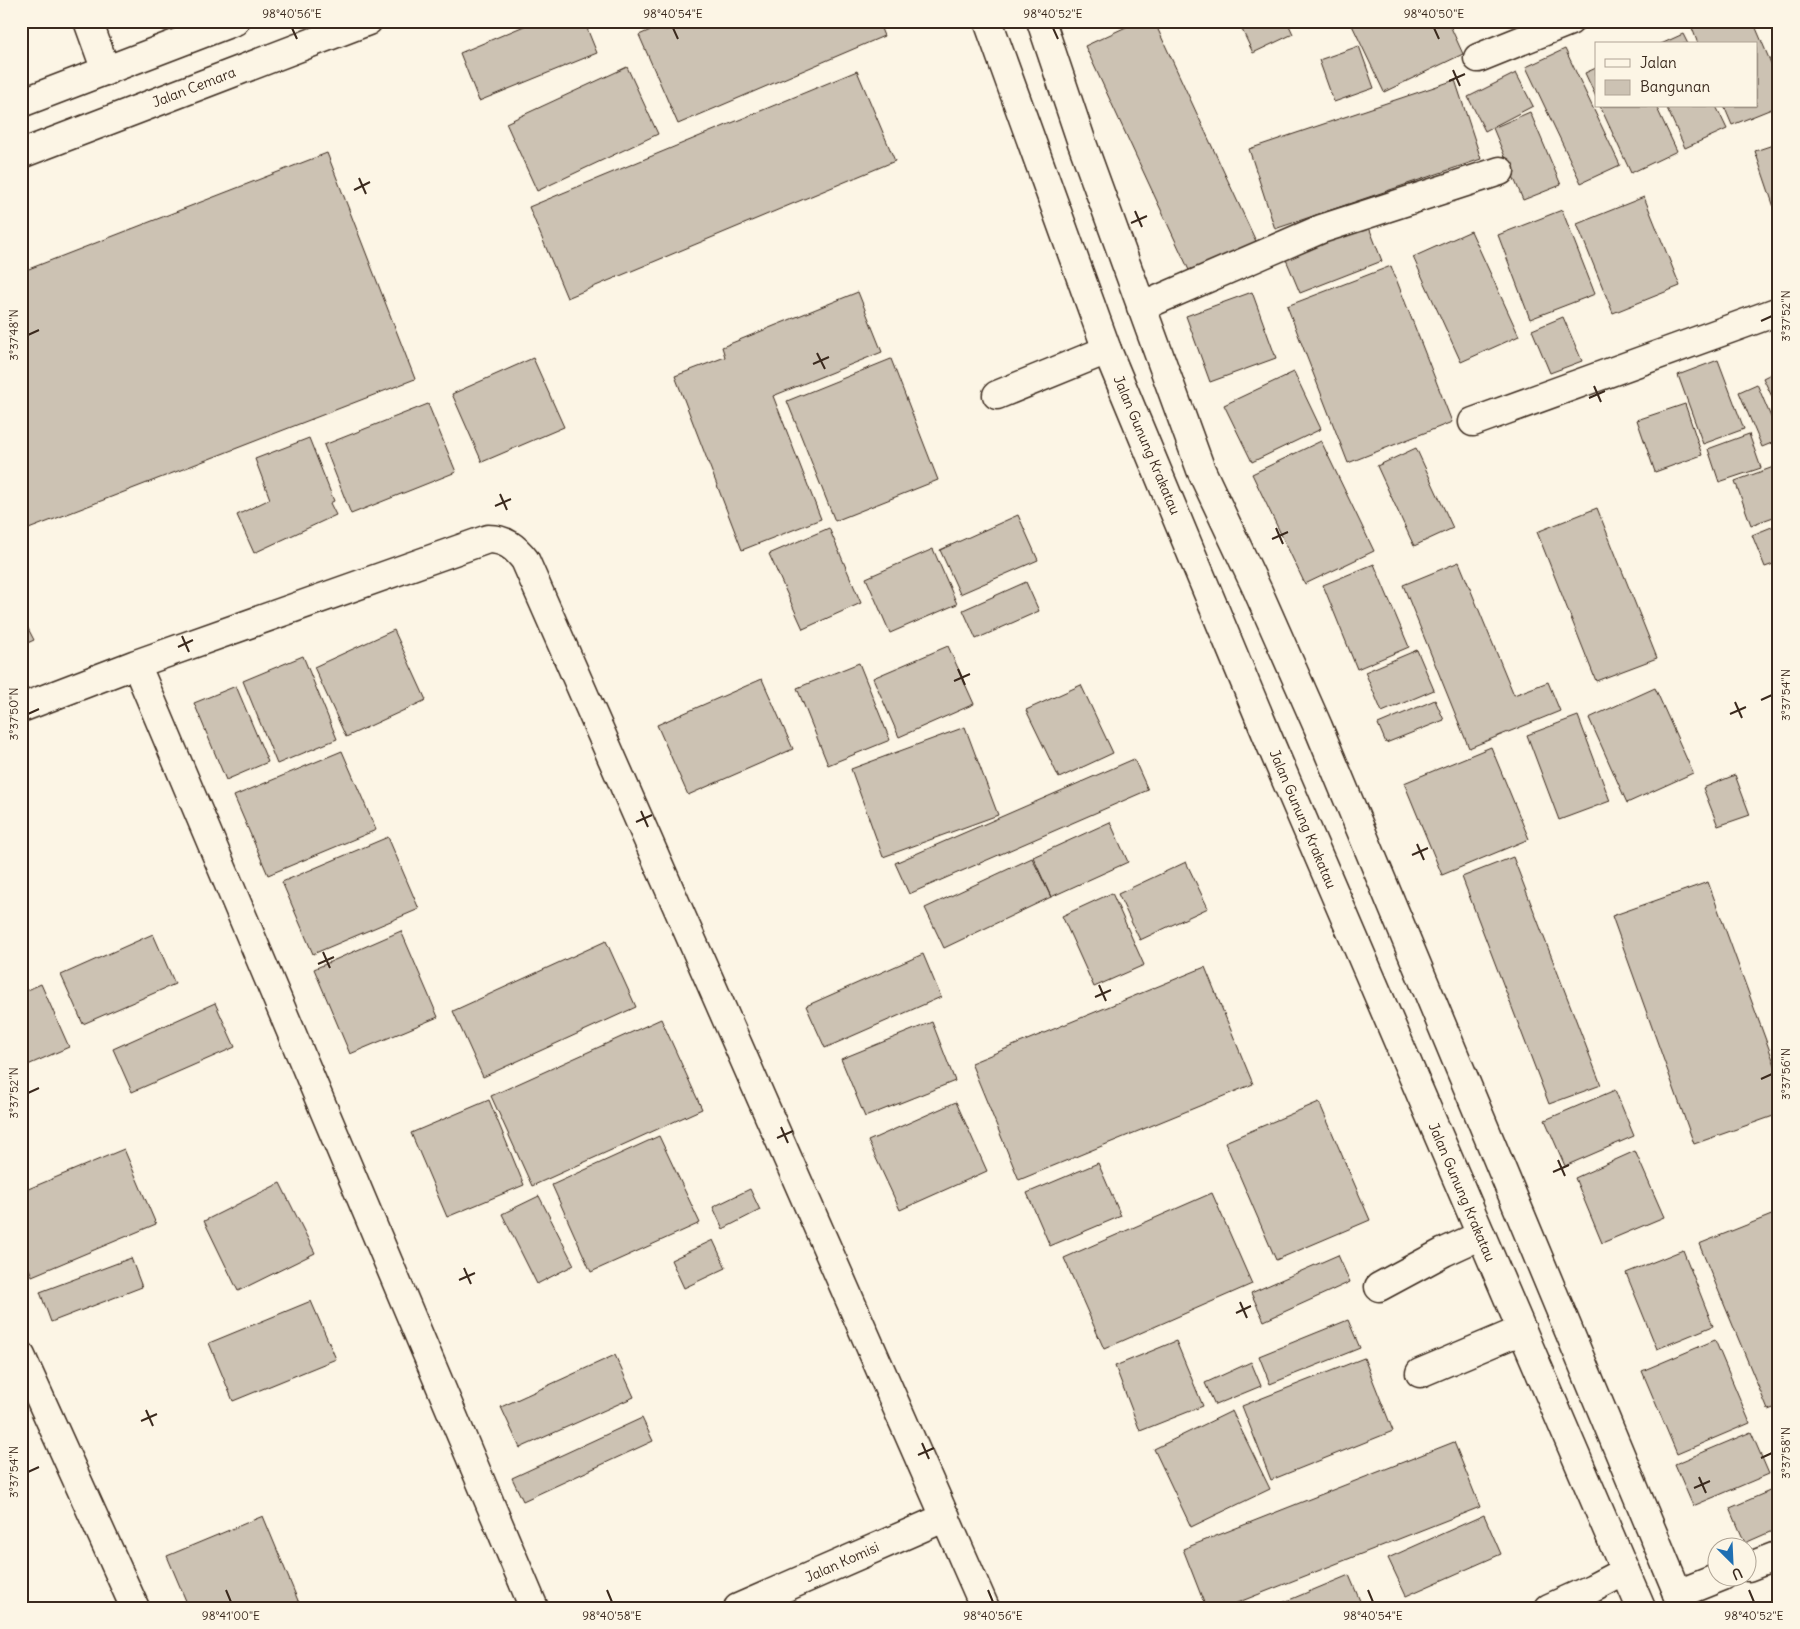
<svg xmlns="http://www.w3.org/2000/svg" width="1800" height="1629" viewBox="0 0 1800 1629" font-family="Delius,sans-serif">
  <rect width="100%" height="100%" fill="#fcf5e5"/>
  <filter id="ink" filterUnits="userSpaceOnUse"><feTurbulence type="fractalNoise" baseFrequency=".02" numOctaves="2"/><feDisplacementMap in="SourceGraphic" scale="10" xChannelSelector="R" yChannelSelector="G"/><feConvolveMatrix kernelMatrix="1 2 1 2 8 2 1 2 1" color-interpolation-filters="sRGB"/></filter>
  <g filter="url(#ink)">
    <path fill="#ccc2b3" stroke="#3b2a1e" d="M536 21H584L597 53 479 101 460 53Z
      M671 21H878L884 36 678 124 639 35Z
      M1139 21H1154L1260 250 1194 281 1085 46Z
      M1238 21H1287L1293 34 1253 53Z
      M1350 21H1448L1463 54 1384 92Z
      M1700 21H1753L1779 82V106L1732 125 1724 106H1756V44H1698L1691 25Z
      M1683 34 1688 44H1661Z
      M1359 46 1374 88 1334 102 1319 60Z
      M1565 49 1620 165 1581 183 1526 67Z
      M627 67 658 134 537 191 506 123Z
      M1596 68V97L1585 73Z
      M857 71 895 161 567 298 529 207Z
      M1516 73 1533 106 1485 131 1468 97Z
      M1455 80 1481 159 1275 229 1249 149Z
      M1600 106H1656L1677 151 1631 173Z
      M1666 106H1716L1727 129 1685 148Z
      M1530 112 1561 185 1523 200 1493 128Z
      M1779 143V222L1755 151Z
      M327 153 415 379 21 532V272Z
      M1644 197 1680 286 1613 313 1577 224Z
      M1562 210 1595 294 1530 319 1498 235Z
      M1365 217 1382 261 1300 293 1282 250Z
      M1471 231 1519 336 1461 362 1413 257Z
      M1391 266 1452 422 1348 463 1287 306Z
      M858 292 882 352 773 396 821 519 742 550 675 376 725 357 722 347Z
      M1252 292 1276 358 1210 382 1186 316Z
      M1563 317 1582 361 1550 373 1532 330Z
      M533 358 564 427 482 462 452 394Z
      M891 359 938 480 835 521 787 401Z
      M1718 360 1744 429 1703 444 1678 375Z
      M1779 370V411L1763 378Z
      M1294 372 1321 429 1252 462 1224 405Z
      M1757 384 1779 436V440L1762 447 1739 392Z
      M428 404 456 472 351 514 324 445Z
      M1685 404 1702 455 1655 472 1637 420Z
      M1749 434 1761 468 1719 482 1708 449Z
      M309 438 334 501 330 503 336 515 254 553 237 515 270 499 255 459Z
      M1321 441 1374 551 1305 584 1252 474Z
      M1416 448 1453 528 1414 546 1377 466Z
      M1779 465V515L1751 525 1735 481Z
      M1597 508 1657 658 1596 681 1537 532Z
      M1018 515 1038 560 960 594 940 550Z
      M1779 524V562L1765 567 1752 535Z
      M829 528 861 603 803 629 769 554Z
      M933 549 957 604 890 633 866 578Z
      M1459 562 1514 695 1548 682 1560 711 1469 748 1403 585Z
      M1374 564 1409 647 1357 669 1323 585Z
      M1026 582 1039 611 976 639 963 610Z
      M21 615 34 640 21 646Z
      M394 630 426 700 346 737 314 667Z
      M948 646 974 704 899 737 873 678Z
      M1417 650 1434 690 1382 712 1365 672Z
      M303 656 337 739 277 764 243 681Z
      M859 663 890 740 828 765 797 688Z
      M762 679 793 749 688 795 657 725Z
      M1081 685 1113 753 1059 778 1026 710Z
      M236 686 268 762 226 780 194 703Z
      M1655 688 1693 773 1627 803 1589 718Z
      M1435 700 1444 720 1386 743 1378 724Z
      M1578 716 1610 801 1559 820 1527 735Z
      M965 727 998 815 883 857 851 769Z
      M1491 747 1529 839 1442 875 1404 783Z
      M342 751 376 830 268 875 234 796Z
      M1134 759 1148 790 909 894 895 863Z
      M1735 775 1750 815 1718 826 1703 788Z
      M1110 822 1128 862 1051 897 1033 857Z
      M388 837 419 909 313 954 282 882Z
      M1513 857 1601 1085 1549 1104 1462 877Z
      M1032 858 1051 897 944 948 925 908Z
      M1186 862 1208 908 1140 940 1118 894Z
      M1708 882 1779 1076V1114L1694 1144 1612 916Z
      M1112 893 1144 965 1094 987 1062 916Z
      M401 931 438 1017 350 1054 314 969Z
      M153 934 175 984 83 1024 61 975Z
      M606 941 636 1007 483 1077 453 1011Z
      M923 954 941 997 825 1048 806 1006Z
      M1205 967 1253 1084 1019 1180 971 1063Z
      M41 984 69 1047 21 1068V993Z
      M215 1003 235 1047 132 1092 113 1049Z
      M661 1019 702 1109 532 1186 491 1096Z
      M932 1022 955 1081 865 1117 841 1059Z
      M1615 1090 1634 1136 1565 1166 1545 1120Z
      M489 1100 524 1185 447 1217 411 1133Z
      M956 1102 987 1171 900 1210 868 1141Z
      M1319 1102 1370 1220 1276 1260 1225 1142Z
      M659 1136 700 1223 591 1272 552 1185Z
      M124 1149 156 1224 32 1276 21 1250V1192Z
      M1635 1151 1664 1217 1602 1243 1575 1178Z
      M1098 1163 1121 1216 1050 1246 1027 1193Z
      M280 1183 315 1253 238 1291 204 1221Z
      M750 1189 760 1210 723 1229 713 1207Z
      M1212 1193 1252 1284 1104 1349 1064 1258Z
      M539 1196 574 1265 537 1284 502 1214Z
      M1779 1212V1406L1768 1410 1699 1244Z
      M713 1240 726 1268 684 1288 671 1260Z
      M1683 1250 1713 1326 1657 1349 1626 1273Z
      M1338 1255 1350 1282 1264 1321 1251 1293Z
      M131 1258 142 1287 51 1322 40 1292Z
      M311 1301 336 1359 233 1401 209 1343Z
      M1348 1320 1360 1348 1270 1384 1259 1356Z
      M1715 1340 1750 1423 1677 1454 1642 1371Z
      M1176 1341 1203 1406 1140 1431 1115 1366Z
      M615 1355 634 1397 520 1448 501 1407Z
      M1364 1358 1393 1431 1271 1480 1242 1406Z
      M1251 1362 1261 1386 1215 1405 1205 1383Z
      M1232 1411 1270 1489 1191 1527 1154 1449Z
      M642 1418 653 1441 523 1501 512 1478Z
      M1751 1432 1769 1474 1693 1506 1675 1464Z
      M1454 1442 1480 1507 1224 1608H1206L1183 1549Z
      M1779 1487V1528L1745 1543 1730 1508Z
      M1484 1515 1501 1554 1406 1596 1388 1558Z
      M263 1516 299 1603 286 1608H189L167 1556Z
      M1349 1575 1363 1608H1270Z"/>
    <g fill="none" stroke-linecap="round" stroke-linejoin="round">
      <g stroke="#3b2a1e" stroke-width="31">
        <path id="minor" d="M88 21 106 71
          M1478 58 1570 21
          M1141 307 1321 229 1500 171
          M997 395 1107 350
          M1473 422 1779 311
          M136 664 534 1608
          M21 708 136 664 488 539C505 539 515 547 525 560L985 1608
          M1379 1287 1444 1252 1481 1235
          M21 1356 135 1608
          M1420 1373 1522 1330
          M1748 1567 1779 1555
          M1678 1594 1723 1576
          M738 1608 946 1517
          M1549 1608 1593 1588 1625 1571"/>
      </g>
      <g stroke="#3b2a1e" stroke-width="31">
        <path id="highway" d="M988 21 1107 350 1271 745 1641 1608
          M1041 21 1082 143 1201 470 1257 589 1318 727 1684 1608
          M21 103 235 21
          M21 154 368 21"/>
      </g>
      <use href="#minor" stroke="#fcf5e5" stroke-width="28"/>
      <use href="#highway" stroke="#fcf5e5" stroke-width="28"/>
    </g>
  </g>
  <path fill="none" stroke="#3b2a1e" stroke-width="2" d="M292 28 297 39M673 28 678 39M1053 28 1058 39M1434 28 1439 39M1453 70 1460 86M1449 81 1465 74M359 178 366 194M354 190 370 182M1135 211 1142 227M1131 223 1147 216M1761 321 1772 316M28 335 39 330M817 353 825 369M813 364 829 357M1594 386 1601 402M1589 398 1605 391M500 494 507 510M495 506 511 499M1276 528 1283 544M1272 539 1288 532M182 636 189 652M178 647 193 640M958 669 965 685M954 681 970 674M1761 700 1772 695M1735 702 1742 718M28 714 39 709M1730 714 1746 707M641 811 648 827M636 822 652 815M1417 844 1424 860M1412 855 1428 848M323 952 330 968M318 964 334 957M1099 985 1106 1001M1095 997 1111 990M1761 1079 1772 1074M28 1093 39 1088M781 1127 788 1143M777 1138 793 1131M1558 1160 1565 1176M1553 1172 1569 1165M464 1268 471 1284M459 1280 475 1273M1240 1302 1247 1318M1236 1313 1251 1306M146 1410 153 1426M141 1421 157 1414M922 1443 929 1459M918 1455 934 1448M1761 1458 1772 1453M28 1472 39 1467M1699 1477 1706 1493M1694 1488 1710 1481M226 1590 231 1602M607 1590 612 1602M988 1590 993 1602M1368 1590 1373 1602M1749 1590 1754 1602"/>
  <g text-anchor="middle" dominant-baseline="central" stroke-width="4" stroke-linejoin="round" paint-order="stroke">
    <g font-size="14" fill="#3b2a1e" stroke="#fcf5e5">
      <text transform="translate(194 87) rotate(-21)">Jalan Cemara</text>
      <text transform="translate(1147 445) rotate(67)">Jalan Gunung Krakatau</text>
      <text transform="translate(1303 819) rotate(67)">Jalan Gunung Krakatau</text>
      <text transform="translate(1462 1192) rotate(67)">Jalan Gunung Krakatau</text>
      <text transform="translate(842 1562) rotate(-24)">Jalan Komisi</text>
    </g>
  </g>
  <rect width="1800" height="1629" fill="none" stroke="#fcf5e5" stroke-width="55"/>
  <rect x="1595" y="42" width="162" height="65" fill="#fcf5e5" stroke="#afa495"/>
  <rect x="1605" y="59" width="25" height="8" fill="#fcf5e5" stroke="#afa495"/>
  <text x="1640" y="68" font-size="15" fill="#3b2a1e">Jalan</text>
  <rect x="1605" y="80" width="25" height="15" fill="#ccc2b3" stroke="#afa495"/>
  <text x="1640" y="92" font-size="15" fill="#3b2a1e">Bangunan</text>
  <g transform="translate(1732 1562) rotate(156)"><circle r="24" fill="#fcf5e5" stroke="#afa495"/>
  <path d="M0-4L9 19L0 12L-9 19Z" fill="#1f6fb2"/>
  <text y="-8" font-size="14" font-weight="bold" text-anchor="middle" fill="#3b2a1e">U</text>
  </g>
  <rect x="28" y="28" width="1744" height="1574" fill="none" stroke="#3b2a1e" stroke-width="2"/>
  <g font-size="12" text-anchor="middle" fill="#3b2a1e">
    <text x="292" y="18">98°40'56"E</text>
    <text x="673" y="18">98°40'54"E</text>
    <text x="1053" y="18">98°40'52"E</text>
    <text x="1434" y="18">98°40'50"E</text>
    <text transform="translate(1786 316) rotate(-90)" y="4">3°37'52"N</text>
    <text transform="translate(14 335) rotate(-90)" y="4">3°37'48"N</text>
    <text transform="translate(1786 695) rotate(-90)" y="4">3°37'54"N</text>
    <text transform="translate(14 714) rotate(-90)" y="4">3°37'50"N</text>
    <text transform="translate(1786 1074) rotate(-90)" y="4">3°37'56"N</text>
    <text transform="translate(14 1093) rotate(-90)" y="4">3°37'52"N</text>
    <text transform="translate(1786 1453) rotate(-90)" y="4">3°37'58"N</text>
    <text transform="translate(14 1472) rotate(-90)" y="4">3°37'54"N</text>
    <text x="231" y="1620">98°41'00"E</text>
    <text x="612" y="1620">98°40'58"E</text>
    <text x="993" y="1620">98°40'56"E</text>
    <text x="1373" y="1620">98°40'54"E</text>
    <text x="1754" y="1620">98°40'52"E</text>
  </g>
</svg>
